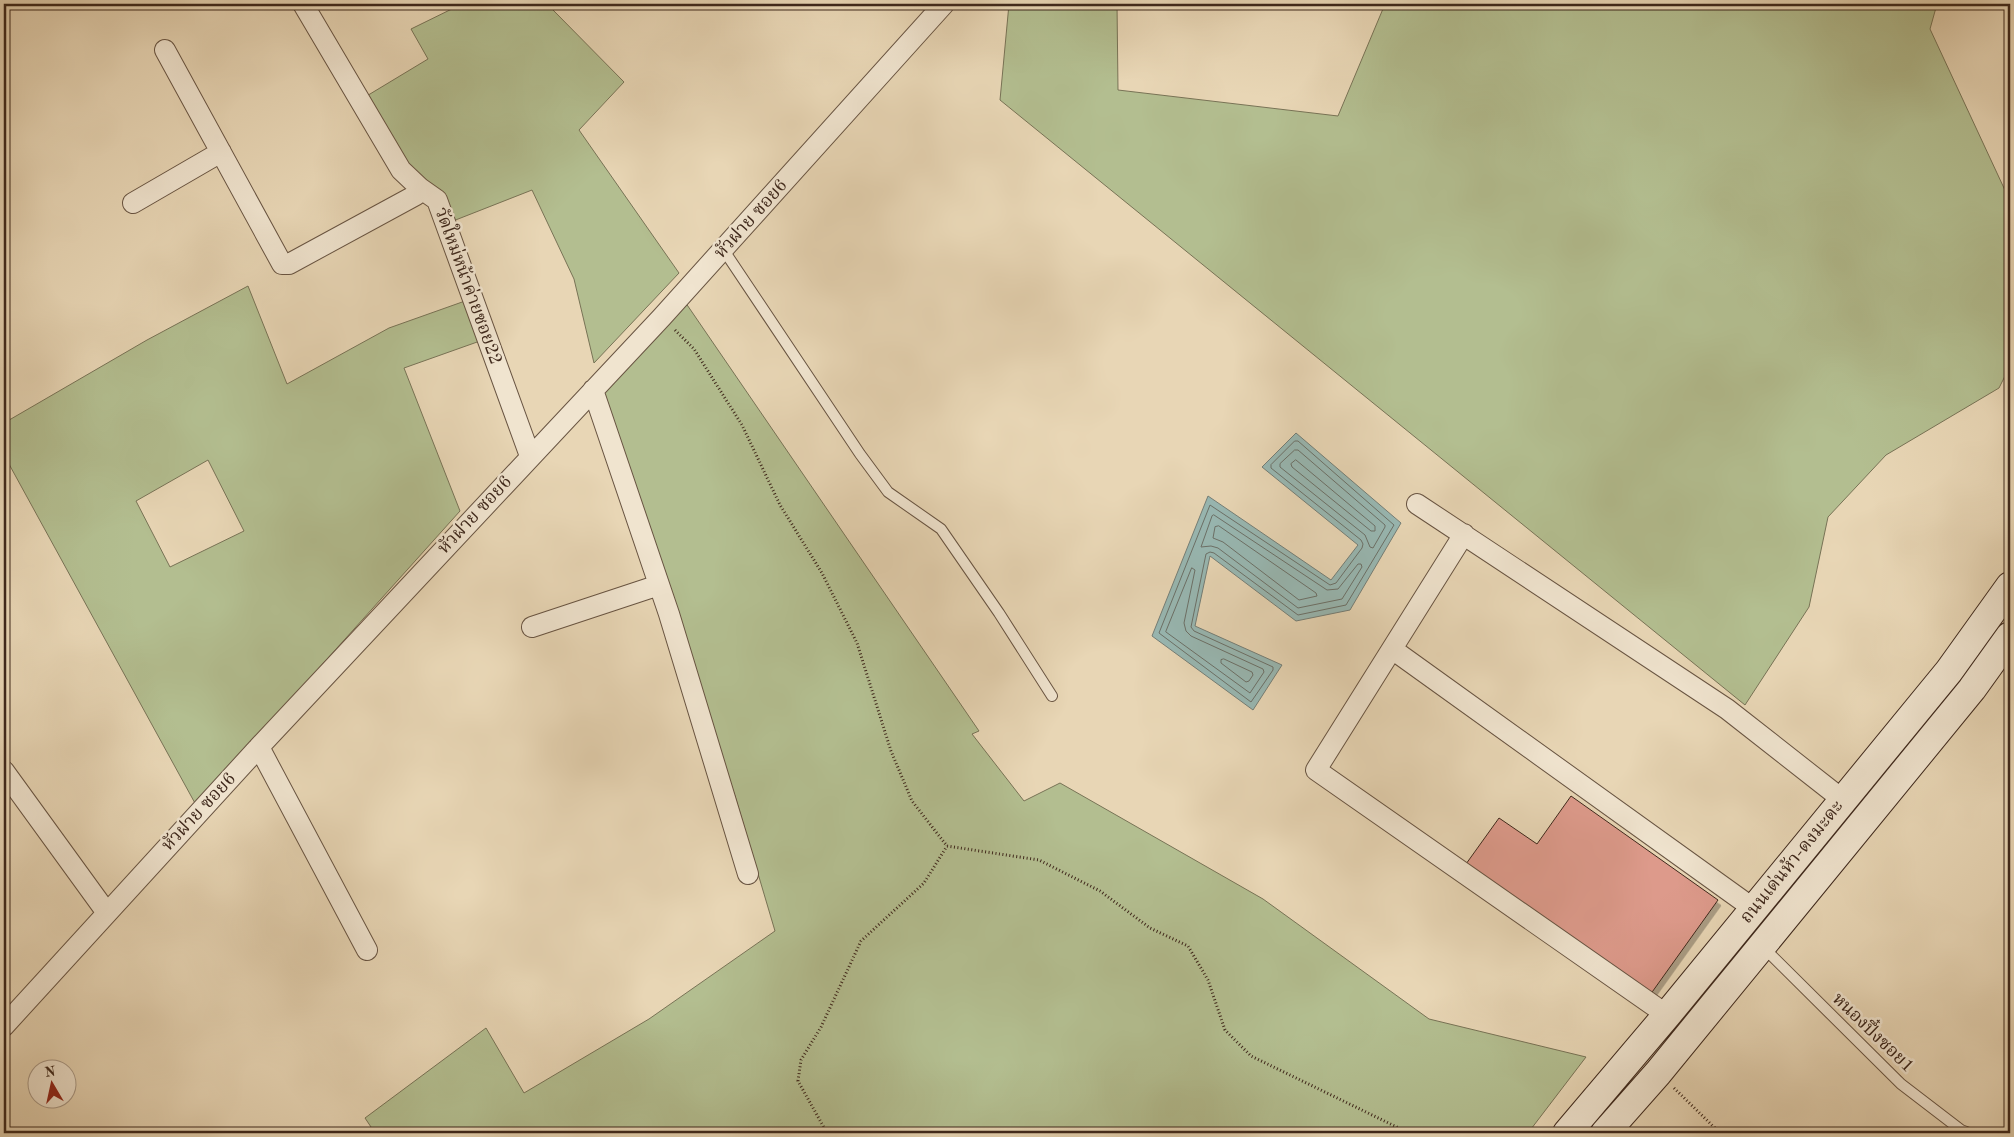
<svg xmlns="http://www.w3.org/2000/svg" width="2014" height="1137" viewBox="0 0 2014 1137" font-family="'Old Standard TT','Noto Serif Thai',serif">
  <defs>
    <filter id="shadow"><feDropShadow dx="3" dy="5.5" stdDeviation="0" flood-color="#0004"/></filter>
  </defs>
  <rect width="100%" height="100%" fill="#e8d6b5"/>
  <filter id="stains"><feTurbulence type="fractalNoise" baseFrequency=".004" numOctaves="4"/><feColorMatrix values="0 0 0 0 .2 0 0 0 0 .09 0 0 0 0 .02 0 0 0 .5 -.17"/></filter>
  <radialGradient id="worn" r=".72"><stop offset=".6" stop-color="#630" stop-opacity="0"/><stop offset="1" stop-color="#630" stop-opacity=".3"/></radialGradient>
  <path fill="#b3be90" stroke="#787356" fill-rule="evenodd" d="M462 4H556L553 10 624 82 579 130 679 273 594 363 574 279 532 190 453 221 403 164 365 97 428 59 411 29Z
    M1009 4H1117L1118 90 1338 116 1385 4H1937L1930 29 2010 201V366L1999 388 1886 455 1828 517 1809 607 1745 705 1000 100Z
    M248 286 287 384 389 328 465 301 480 341 404 368 460 511 196 805 4 455V423L147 340ZM208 460 244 531 170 567 136 501Z
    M681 296 979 731 972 734 1024 801 1060 783 1263 899 1429 1019 1586 1057 1528 1133H375L365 1118 486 1028 524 1093 649 1019 775 931 735 796 593 390Z"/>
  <path fill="#98b8b3" stroke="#747e77" d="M1296 433 1401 523 1350 610 1296 621 1210 556 1195 626 1282 665 1253 710 1152 636 1208 496 1331 580 1358 545 1262 467Z"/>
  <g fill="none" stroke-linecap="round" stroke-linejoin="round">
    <path stroke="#6b7068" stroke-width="1" d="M1295 441H1298L1394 525 1346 605 1298 615 1214 553 1210 552 1206 554 1191 627 1194 631 1273 667V670L1251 702 1159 633 1210 505 1330 585 1336 583 1362 548 1363 544 1361 540 1271 468V465Z
      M1295 450H1298L1385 525V527L1373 548 1370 547 1365 535 1280 467V464Z
      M1296 460 1375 526V531H1371L1292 467 1291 464Z
      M1214 515 1327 590 1338 589 1358 564H1361L1362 567 1342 599 1298 608 1218 548 1211 546 1201 547 1212 516Z
      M1219 526 1316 593 1317 596 1299 600 1223 542 1213 538 1215 527Z
      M1192 568 1195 570 1184 623 1186 631 1191 636 1263 669 1264 672 1250 693 1166 632Z
      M1224 659 1252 672 1253 675 1249 681 1246 682 1221 663V660Z"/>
  </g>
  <path fill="#dd9a8b" stroke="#3e281c" filter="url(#shadow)" d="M1571 796 1718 900 1650 995 1466 864 1499 818 1537 844Z"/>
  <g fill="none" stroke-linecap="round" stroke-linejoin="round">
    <g stroke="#685442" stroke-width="12">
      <path id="service" d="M723 249 860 454 888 492 941 529 999 613 1052 696
        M1763 947 1901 1084 1961 1130 1969 1133"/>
    </g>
    <g stroke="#685442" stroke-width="22">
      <path id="minor" d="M303 4 401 170 420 188 437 200 530 456
        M165 50 282 264H289L416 195 420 188
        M133 203 221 152
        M593 390 669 614 748 874
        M1417 504 1727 709 1843 800
        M1464 534 1316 770 1667 1015
        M532 627 659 585
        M1392 649 1754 909
        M259 747 367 950
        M4 771 107 913
        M4 1026 259 747 662 317 944 4"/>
    </g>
    <g stroke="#3e281c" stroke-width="30">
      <path id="secondary" d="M1567 1133 1667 1015 1949 671 2010 586
        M1605 1133 1658 1073 1972 689 2010 636"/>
    </g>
    <path stroke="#3e281c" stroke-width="3" stroke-dasharray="1 2.5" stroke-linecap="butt" d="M675 330 694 349 742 425 780 505 822 573 857 643 891 751 912 801 947 846 1039 860 1100 891 1150 928 1188 946 1208 980 1225 1030 1251 1056 1409 1133
      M1674 1088 1720 1133
      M827 1133 798 1081 801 1060 821 1027 861 941 924 883 947 846"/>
    <use href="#service" stroke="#f0e4cf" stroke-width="10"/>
    <use href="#minor" stroke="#f0e4cf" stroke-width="20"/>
    <use href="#secondary" stroke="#f0e4cf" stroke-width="28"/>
  </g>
  <g text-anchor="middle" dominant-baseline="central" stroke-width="5" stroke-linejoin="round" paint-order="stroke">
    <g font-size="18" fill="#3e281c" stroke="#f0e4cf">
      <text transform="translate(751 219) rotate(-48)">หัวฝาย ซอย6</text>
      <text transform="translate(468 286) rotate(70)">วัดใหม่หน้าค่ายซอย22</text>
      <text transform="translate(475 515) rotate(-47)">หัวฝาย ซอย6</text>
      <text transform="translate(199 812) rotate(-47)">หัวฝาย ซอย6</text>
      <text transform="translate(1792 862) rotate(-51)">ถนนเด่นห้า-ดงมะดะ</text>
      <text transform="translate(1873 1033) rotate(44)">หนองปึ๋งซอย1</text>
    </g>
  </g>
  <rect width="2014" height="1137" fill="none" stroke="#e8d6b5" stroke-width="20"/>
  <rect x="5" y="5" width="2004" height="1127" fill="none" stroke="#3e281c" stroke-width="2.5"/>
  <rect x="10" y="10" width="1994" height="1117" fill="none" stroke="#3e281c"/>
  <g transform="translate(52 1084) rotate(351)"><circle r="24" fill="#f0e4cf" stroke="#a99987"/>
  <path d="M0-4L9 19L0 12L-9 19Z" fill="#8f2418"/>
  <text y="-8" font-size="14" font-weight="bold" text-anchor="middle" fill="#3e281c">N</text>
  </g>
  <rect width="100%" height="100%" filter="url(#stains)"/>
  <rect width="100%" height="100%" fill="url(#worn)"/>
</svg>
